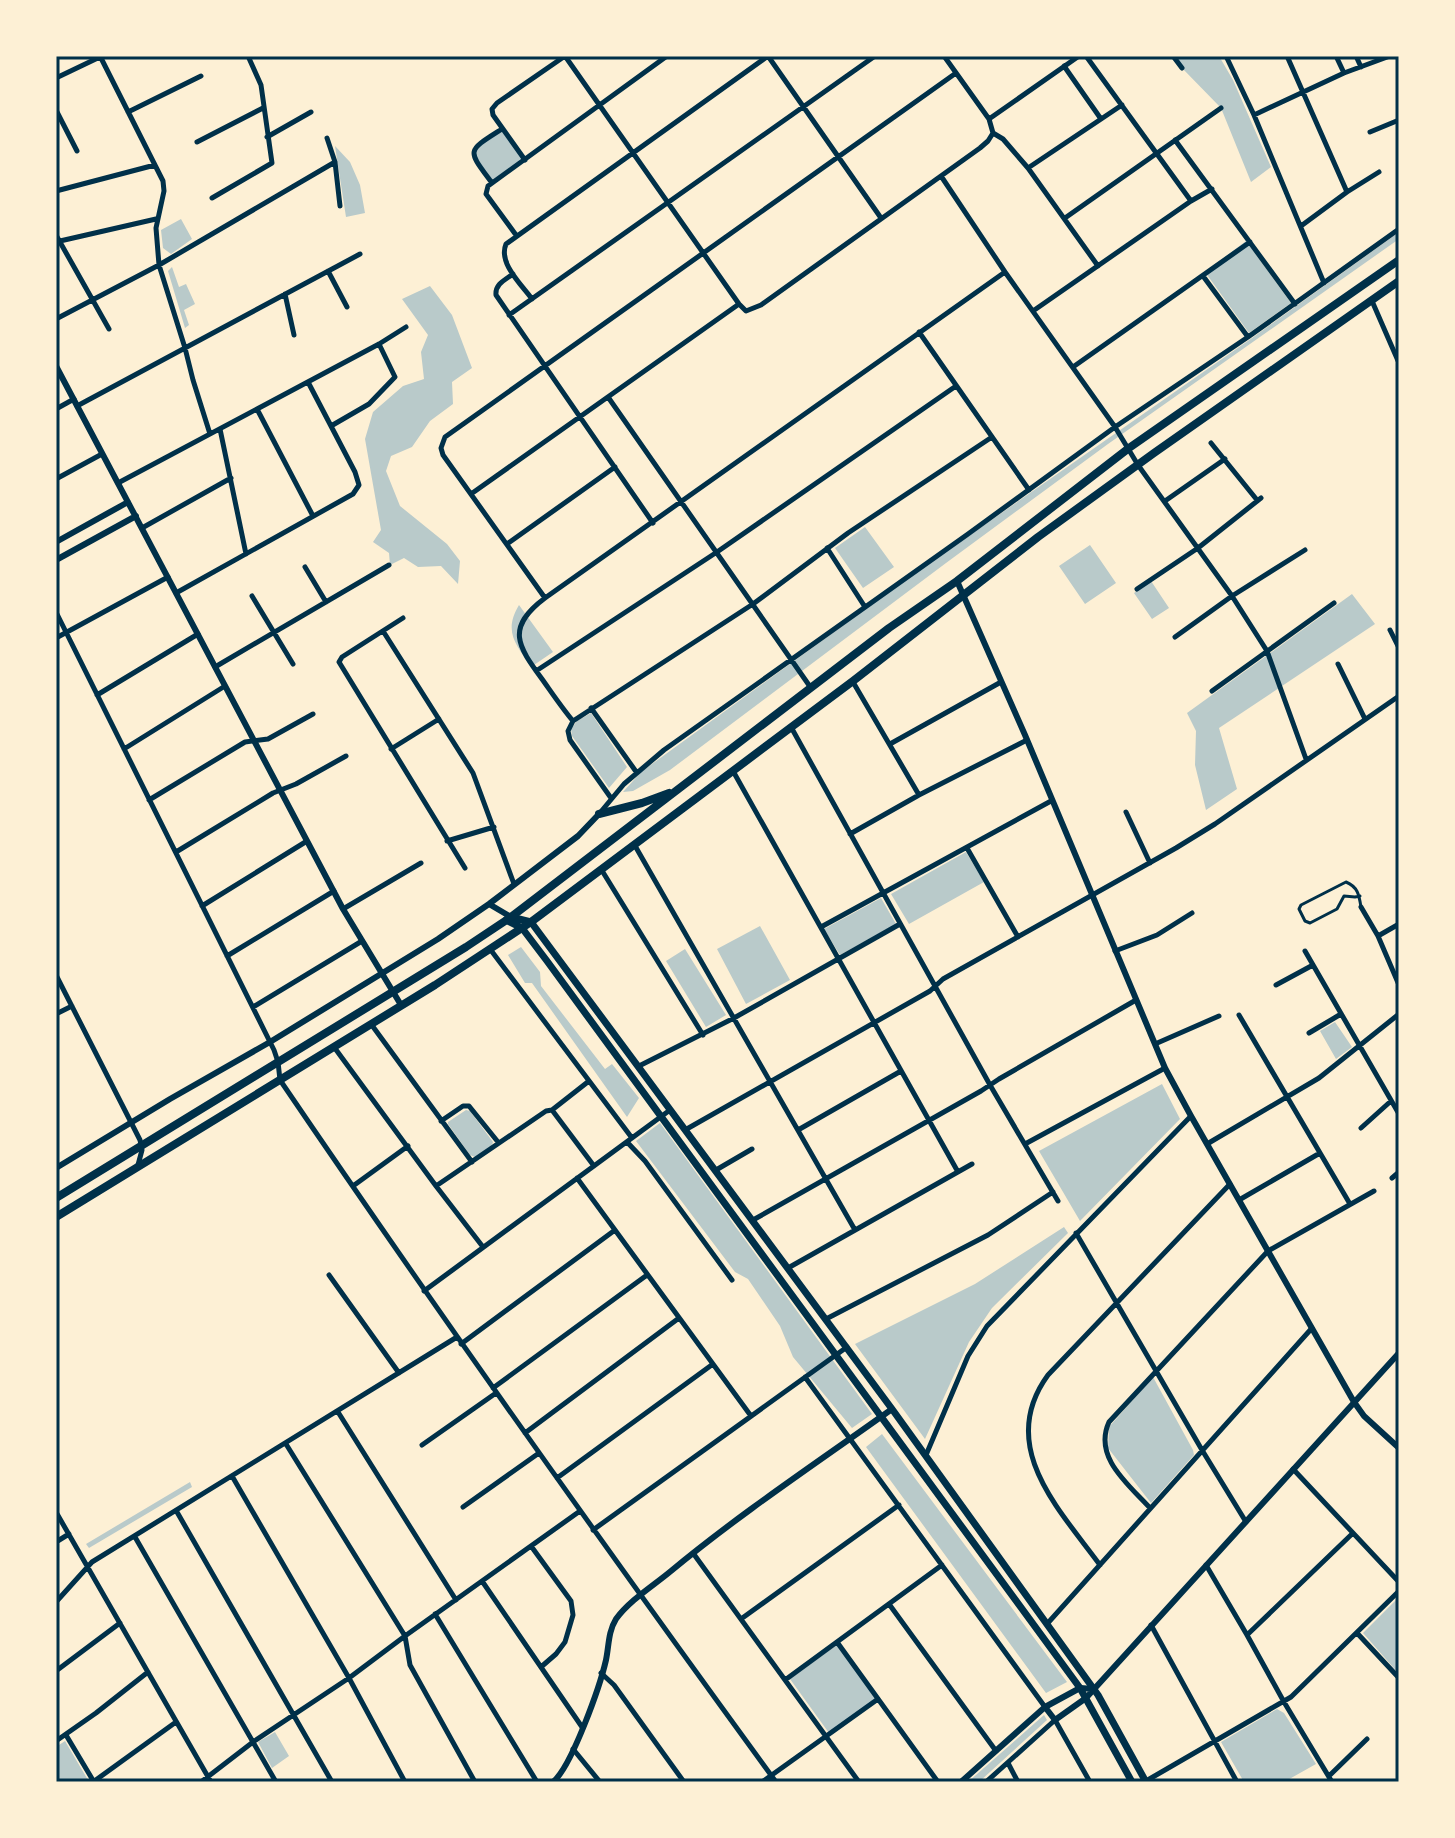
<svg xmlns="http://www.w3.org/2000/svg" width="1455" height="1838" viewBox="0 0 1455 1838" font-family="'PT Sans',sans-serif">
  <rect width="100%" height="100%" fill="#fdf0d5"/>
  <path fill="#b9caca" d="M1173 56H1219L1233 80 1271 167 1251 182 1221 108 1182 68Z
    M502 129 525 160 492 183 473 157 476 146Z
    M335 146 350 162 360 185 365 213 346 217Z
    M181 219 192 239 171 254 163 248 161 230Z
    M1399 232V239L1108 444 946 563 670 770 633 791 623 792 641 772 907 579 1252 338Z
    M1246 241 1291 303 1249 333 1205 272Z
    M172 267 179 287 186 284 195 304 184 310 189 325 185 328 168 271Z
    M430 286 452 315 472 368 452 382 453 404 430 421 412 447 391 456 386 471 400 506 447 544 460 561 458 584 441 566 418 567 404 558 390 565 389 553 373 542 381 530 365 439 373 412 403 386 424 379 421 352 428 335 402 299Z
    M865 527 894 567 863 588 835 548Z
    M1090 545 1116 583 1085 604 1059 566Z
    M1151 581 1169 608 1152 619 1134 593Z
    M1352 594 1375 624 1219 728 1237 789 1206 810 1195 765 1196 731 1187 713Z
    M519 605 553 652 531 667C516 644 503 632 519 605Z
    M591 713 627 767 609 788 572 736 571 729 577 721Z
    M966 852 984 882 909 924 891 894Z
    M881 898 896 924 840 955 824 929Z
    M760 926 790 980 746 1004 717 949Z
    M521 947 540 972 541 986 605 1069 612 1064 639 1098 627 1117 532 983H525L508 955Z
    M685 949 726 1015 706 1027 666 961Z
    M1335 1022 1352 1047 1336 1059 1320 1031Z
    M1162 1084 1180 1119 1080 1221 1039 1151Z
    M466 1110 470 1111 493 1142 492 1145 475 1157 470 1155 448 1124V1122Z
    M660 1123 872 1414 852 1428 793 1357 780 1326 748 1279 735 1272 636 1141Z
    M1064 1227 1068 1233 992 1308 969 1342 925 1439 855 1344 975 1284Z
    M1153 1377 1193 1450 1194 1455 1151 1503 1108 1448 1109 1427Z
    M882 1434 1067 1682 1046 1693 866 1447Z
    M190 1482 192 1487 89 1548 86 1544Z
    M1399 1597V1674L1363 1633Z
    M838 1644 878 1698 829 1733 790 1679Z
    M1277 1709 1284 1713 1316 1764 1284 1782H1244L1221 1742Z
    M1044 1715 1047 1720 979 1782H968Z
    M275 1732 289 1756 272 1768 258 1742Z
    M65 1741 88 1780 85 1782H56V1747Z"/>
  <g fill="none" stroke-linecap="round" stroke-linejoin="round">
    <path stroke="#003049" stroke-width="3" d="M1360 896 1355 897 1344 896 1337 909 1310 923 1305 921 1299 909 1301 905 1346 882C1358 887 1359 895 1361 907"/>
    <path stroke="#003049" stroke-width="5" d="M100 56 163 181 164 191 156 228 159 265 185 348 193 380 210 434
      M768 56 881 218
      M944 56 989 119 993 133
      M1086 56 1191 201
      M1173 56 1182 68
      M1226 56 1254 115 1324 283
      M1287 56 1347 192
      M1336 56 1344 73
      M1356 56 1361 67
      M1064 66 1101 119
      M56 78 102 56
      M56 110 77 151
      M128 112 201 76
      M1254 115 1344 73 1390 56
      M989 119 1079 56
      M1370 132 1399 120
      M993 133 1003 139 1028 168 1098 266
      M267 137 311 112
      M327 138 335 162 340 206
      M1175 140 1295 304
      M197 142 263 108
      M525 160 493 115 492 109 497 103 565 56 739 304 746 311 761 305 980 148 988 141 993 133
      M1028 168 1122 105
      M941 176 1005 272 1115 427 1138 465 1232 596 1267 651 1306 759
      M492 183C467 149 466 152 502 129
      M56 191 155 165
      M212 198 272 163 261 85 248 56
      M1065 218 1221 108
      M1301 226 1347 192 1379 172
      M56 235 109 329
      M516 235 486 194 488 186 667 56
      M60 241 156 219
      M328 271 347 307
      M513 274C505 280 495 284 496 295L653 523
      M1203 276 1248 337
      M285 294 294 335
      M532 299C521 284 498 263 506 244L768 56
      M1372 301 1399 363
      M1033 311 1191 201 1212 189
      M509 315 875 56
      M56 319 159 265 335 162
      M919 332 1029 490
      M1073 367 1250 242
      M608 397 811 688
      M77 406 360 254
      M56 409 74 399
      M257 409 313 516
      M331 426 369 404 395 377 379 344
      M220 429 246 554
      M1211 443 1257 500
      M56 479 102 454
      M118 483 379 344 406 327
      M471 494 739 304
      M1165 501 1225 459
      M142 528 231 478
      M507 544 615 467
      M827 548 865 607
      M305 567 326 602
      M1137 589 1198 548 1261 498
      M176 593 353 494 359 485 355 472 308 382
      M252 596 293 664
      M545 598 443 455 441 448 445 437 956 73
      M56 612 274 1050 278 1062 280 1080C441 1317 607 1550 776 1782
      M403 618 342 657 339 662 465 868
      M1390 630 1399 648
      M383 631 473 773 514 884
      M1175 637 1232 596 1305 550
      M56 638 168 577
      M1338 664 1365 719
      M215 667 389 565
      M536 671 717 552 956 386
      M853 682 919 795
      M1212 691 1334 603
      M97 695 198 634
      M591 708 637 773
      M573 721C562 708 552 693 542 679 518 646 505 628 545 598L1005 272
      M573 721 753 604 848 533 992 437
      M573 721 568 731 570 740 611 798
      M791 727 990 1085 1058 1201
      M890 744 1001 682
      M124 749 225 686
      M391 749 439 719
      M733 771 958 1172
      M149 800 245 742 268 739 313 714
      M1126 812 1150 863
      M599 814 624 784 664 750 968 534 1115 427 1248 337 1399 229
      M850 834 919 795 1027 740
      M447 841 494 827
      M634 844 855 1230
      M967 848 1018 937
      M176 852 273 793 296 784 346 756
      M601 869 703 1035
      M202 906 307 841
      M1361 907 1378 936 1399 985
      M343 909 421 863
      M821 927 1051 801
      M1378 936 1399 924
      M490 949 632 1138
      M1115 951 1157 935 1192 913
      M1305 951 1399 1114
      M227 956 334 891
      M56 975 140 1140 142 1150 138 1165
      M1276 985 1313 965
      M253 1007 362 941
      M56 1014 72 1006
      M1239 1015 1350 1204
      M371 1024 472 1162
      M1309 1033 1341 1014
      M1155 1044 1219 1016
      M334 1047 436 1186 483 1247
      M639 1066 734 1018 900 924
      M552 1110 594 1166
      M441 1121 463 1106H469L498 1142
      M1361 1128 1391 1101
      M685 1130 930 991 943 979 1176 848 1215 824 1399 696
      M798 1130 901 1071
      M627 1142 645 1161 732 1280
      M1025 1144 1165 1068
      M1207 1144 1319 1078 1399 1014
      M716 1170 752 1149
      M577 1178 751 1416
      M1392 1178 1399 1172
      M353 1186 408 1146
      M436 1186 546 1111 552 1110 589 1081
      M1239 1200 1320 1153
      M753 1220 981 1091 999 1079 1136 1000
      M1076 1233 1202 1450 1246 1522
      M788 1268 972 1164
      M329 1275 399 1373
      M424 1291 670 1110
      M826 1319 988 1235 1053 1192
      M461 1344 615 1230
      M805 1377 1045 1707
      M493 1388 647 1275
      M338 1412 456 1600
      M525 1433 679 1318
      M286 1444 405 1636 410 1665 475 1782
      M422 1445 496 1393
      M926 1455 968 1356 987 1326 1191 1116
      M1293 1469 1399 1582
      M232 1476 349 1678 405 1782
      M557 1478 713 1364
      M463 1507 539 1453
      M1150 1508C1128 1484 1093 1457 1109 1422L1268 1251 1374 1191
      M56 1512 211 1782
      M177 1512 332 1782
      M593 1530 847 1347
      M135 1537 276 1782
      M56 1542 69 1534
      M531 1546 571 1601 573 1615 565 1642 556 1654 541 1667
      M693 1553 859 1782
      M1100 1565C1059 1509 996 1446 1048 1375L1230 1184
      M1206 1565 1247 1635 1284 1702 1332 1782
      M482 1581 582 1727
      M56 1602 92 1562 457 1337
      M889 1604 996 1751
      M435 1614 537 1782
      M741 1619 899 1505
      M1047 1624 1312 1328
      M1151 1625 1237 1782
      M1357 1633 1399 1678
      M1247 1635 1353 1533
      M837 1642 938 1782
      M56 1671 120 1623
      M601 1673 614 1685 684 1782
      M785 1680 942 1565
      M66 1735 94 1782
      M56 1741 96 1713 148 1672
      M573 1749 600 1782
      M1008 1763 1018 1782
      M1329 1776 1367 1739
      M1146 1781 1291 1697 1399 1591
      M93 1782 176 1722
      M201 1782 253 1742 349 1678 405 1636 580 1511
      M762 1782 878 1699
      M986 1782 1055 1720 1090 1782"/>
    <path stroke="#003049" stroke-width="6" d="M56 366 343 909 401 1005
      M56 542 128 502
      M56 560 136 516
      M957 581 1025 735 1165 1068 1191 1116 1354 1402 1364 1416 1399 1448
      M489 904 511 917
      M56 1168 170 1099 270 1042 438 939 489 904 578 836 599 814
      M1045 1707 1055 1720 1086 1698 1399 1353
      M553 1782C572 1766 600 1686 606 1660 609 1646 608 1632 616 1619 630 1600 653 1586 671 1571 741 1513 818 1462 892 1409
      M961 1782 1045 1707 1080 1688 1094 1689"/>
    <path stroke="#003049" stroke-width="7" d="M511 917 531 922 892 1409 1098 1695 1146 1782
      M506 920 522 928 547 961 1080 1688 1132 1782"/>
    <path stroke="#003049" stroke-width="8" d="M599 814 642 803 669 793
      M56 1198 466 947 511 917 889 628 957 581 1129 448 1399 260
      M56 1217 435 985 531 922 853 681 1038 537 1154 453 1399 281"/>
  </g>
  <rect width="1455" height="1838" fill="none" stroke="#fdf0d5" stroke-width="116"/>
  <rect x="58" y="58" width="1339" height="1722" fill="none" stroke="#003049" stroke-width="3"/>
</svg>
